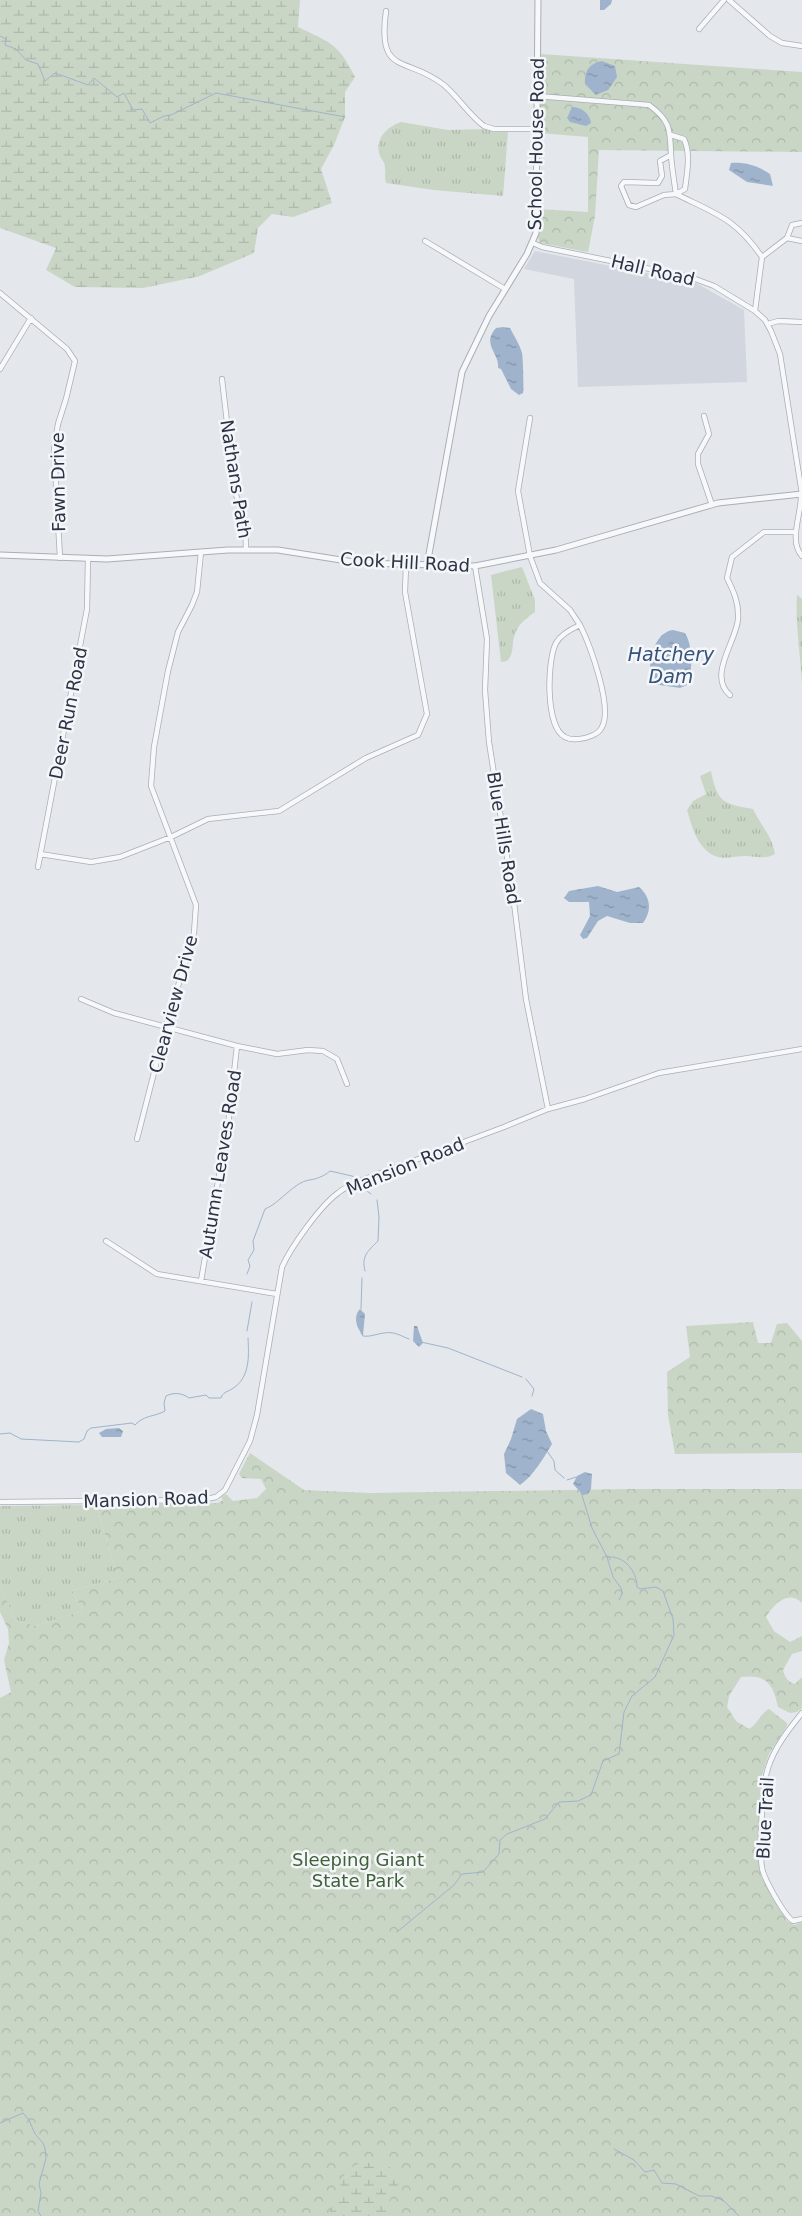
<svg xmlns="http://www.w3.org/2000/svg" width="802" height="2216" viewBox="0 0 802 2216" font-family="'DejaVu Sans',sans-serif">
  <defs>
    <pattern id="grass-tufts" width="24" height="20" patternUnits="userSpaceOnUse" patternTransform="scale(1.25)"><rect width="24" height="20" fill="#c9d6c5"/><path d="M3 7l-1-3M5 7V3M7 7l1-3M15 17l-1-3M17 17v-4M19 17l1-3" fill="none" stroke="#adb8ab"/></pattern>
    <pattern id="forest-crowns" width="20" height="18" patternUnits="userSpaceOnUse" patternTransform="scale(1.25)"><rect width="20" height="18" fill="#c9d6c5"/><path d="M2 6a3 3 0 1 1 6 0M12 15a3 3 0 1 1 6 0" fill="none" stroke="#adb8ab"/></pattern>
    <pattern id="wetland-marsh" width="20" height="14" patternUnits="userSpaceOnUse" patternTransform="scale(1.25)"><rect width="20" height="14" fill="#c9d6c5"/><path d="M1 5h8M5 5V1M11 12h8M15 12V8" fill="none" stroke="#adb8ab"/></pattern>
    <pattern id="water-ripples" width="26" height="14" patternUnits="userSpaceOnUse" patternTransform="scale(1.25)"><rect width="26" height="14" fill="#9fb4cc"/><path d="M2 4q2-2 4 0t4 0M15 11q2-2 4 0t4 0" fill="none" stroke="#8293a7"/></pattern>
  </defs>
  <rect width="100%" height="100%" fill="#e4e7ec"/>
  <path fill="#d2d6de" d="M535 251 696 283 744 310 747 382 578 387 574 279 524 269Z"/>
  <path fill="url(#grass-tufts)" d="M401 122 448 130 486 129 508 132 503 196 434 190 386 183C384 178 386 173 385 167 385 163 382 160 380 156 374 139 387 127 401 122Z
    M522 567 535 600V612C527 618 518 624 515 634 511 644 515 653 507 661L501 662 491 575Z
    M797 595 802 599V686C801 656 795 625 797 595Z
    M711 771C717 802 723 804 753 809 761 826 772 836 775 854 765 860 756 856 745 856 736 856 726 859 718 857 698 851 692 827 687 810L693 801 706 794 700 776Z
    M96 1505 118 1578 71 1591 83 1610 36 1626 15 1620 0 1585V1506Z"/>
  <path fill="url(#forest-crowns)" d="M541 54 802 72V152L599 150 595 216 588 252 540 243 538 238V209L588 212V137L539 133Z
    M753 1322 758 1343H771L777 1324 787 1323 802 1341V1453L675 1454 668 1415 667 1372 690 1357 686 1326Z
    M250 1453 304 1490 369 1493 631 1489H802V1603C788 1589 773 1605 766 1617L774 1631 790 1642 802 1636V1651L792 1654 783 1670C785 1678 788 1682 795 1684L802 1677V1708L797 1712 790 1713 778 1707C773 1683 766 1674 741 1677L729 1696 727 1707 736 1721 749 1729C758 1724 760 1714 769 1709L787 1723V1726L769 1754 761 1778 757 1857 762 1878 787 1921 794 1925 802 1922V2216H0V1698L11 1692 4 1660 9 1643 8 1629 0 1612V1585L15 1620 36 1626 83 1610 71 1591 118 1578 96 1505 218 1503 223 1500 221 1497 226 1494 233 1501 257 1498 266 1489 261 1479 242 1478 239 1474Z"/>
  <path fill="url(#wetland-marsh)" d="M0 0H300L298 27C331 43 338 43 355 77L345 92V117L334 145 321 169 332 203 293 217 272 214 258 228 254 253 200 276 143 288 75 287 46 270 56 248 0 228Z
    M382 2162 395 2171 400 2180C395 2193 386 2203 385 2216H328L346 2170 360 2163Z"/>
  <path fill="url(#water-ripples)" d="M600 0H612L611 4 604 10H600Z
    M602 61 615 66 617 77 608 90 596 95 585 84C584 72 589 63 602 61Z
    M572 107C582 107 590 114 591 123L586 126 570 122 567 118Z
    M731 163C746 162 758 166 770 174L773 186 747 182 729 170Z
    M503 327 510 328C514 336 520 345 522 353 523 357 524 390 523 393L519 395 511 389 501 369 498 368C500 353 481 345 496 328Z
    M673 630 685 633C693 646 693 671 687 685L680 688 653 684C646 668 652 633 673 630Z
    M598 886 617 892 639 887C651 897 652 911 643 923H630L607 916 598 921 587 938 583 939 580 935 590 916 589 902H569L564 898 569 891Z
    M360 1309 365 1314 363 1335C356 1328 353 1316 360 1309Z
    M414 1326H417L423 1343 419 1347 413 1341Z
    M531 1409 543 1414 546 1431 552 1444C543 1459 533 1476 520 1485L506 1473 504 1454 511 1439 517 1419Z
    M119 1428 123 1431 121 1437H102L99 1433 106 1429Z
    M585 1472 592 1474 591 1489 588 1494 583 1495 573 1484 577 1476Z"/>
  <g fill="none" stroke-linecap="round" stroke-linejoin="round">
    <path stroke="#9fb4cc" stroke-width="1" d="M0 36 6 39 5 45 16 49 26 60 38 64 45 81 55 73 88 85 94 78 117 97 124 93 133 110 142 109 150 123 164 116 171 115 216 93 345 117
      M360 1186 371 1194
      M365 1271C361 1256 368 1251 378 1241L379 1217 377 1200
      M247 1274 250 1266 248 1260 254 1250 253 1241 265 1209C279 1204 294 1182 309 1180 316 1179 323 1177 330 1171L352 1176 357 1179
      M361 1309 362 1278
      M247 1331 252 1302
      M361 1333 363 1336C371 1337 376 1334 384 1333 394 1331 401 1336 409 1339
      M421 1342 448 1348 522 1377
      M526 1379 534 1389 532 1396
      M0 1434 10 1433 21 1439 79 1442 84 1439 87 1431 91 1428 132 1423 135 1425C144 1415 154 1417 165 1411L164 1403 166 1396C174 1392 182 1393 189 1398L206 1395 209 1398H221C223 1392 227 1392 232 1389 250 1378 249 1357 248 1338
      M547 1451 554 1461 555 1470 564 1478
      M567 1480 576 1477
      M581 1492 592 1528 607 1557 613 1577 621 1588 622 1594 619 1600
      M397 1932 454 1885 462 1874 483 1872 499 1854 500 1840 507 1834 545 1819 559 1802 578 1801 591 1795 603 1761 619 1754 624 1712 632 1696 655 1677 674 1635 673 1619 663 1591 656 1587 640 1589 637 1587C637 1571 624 1555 607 1557
      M0 2123 23 2113 29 2120 35 2134 43 2143 45 2148 46 2158 39 2184 41 2193 38 2211 41 2216
      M614 2149 634 2160 645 2172 654 2170 662 2183 676 2184 699 2196H711L723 2200 739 2216"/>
    <g stroke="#a9aeb7" stroke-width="6">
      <path id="minor" d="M729 0 770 36 782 43 802 46
        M386 11C377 77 406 55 444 85 459 98 469 115 484 126L494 129H537
        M699 29 724 0
        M537 96 649 105C671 121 670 130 671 155 672 168 674 181 676 194 716 214 735 218 762 257L755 311
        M671 155 660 161 662 176 658 183 624 182 621 186 629 205 636 207 664 195 676 194 685 189C687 173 691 154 684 139L671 135
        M787 238 802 241
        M425 241 505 289
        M533 243 542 247 690 277 714 286 755 311 765 320 771 331 780 354 802 494
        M762 257 787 238 792 225 802 223
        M0 293 67 349 75 361 66 399 58 424 54 448 60 558
        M768 324 778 321 802 322
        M0 369 31 318
        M222 379 235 492 245 520 246 550
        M704 416 709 434 698 454V464L712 505
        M530 418 518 491 530 556 540 583 570 610 580 625
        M801 494C802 514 788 540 802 556
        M475 566 487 639 485 690 489 742 513 895 526 999 548 1109
        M580 625C590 645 613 707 602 727 600 732 596 734 591 736 584 739 572 741 565 737 545 727 547 660 556 643 561 634 571 629 580 625Z
        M730 695C707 676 737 640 738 619 739 603 734 592 727 578L732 557 764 532H796
        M40 854 91 862 120 857 171 837 208 819 279 811 366 758 418 735 427 714 405 592 406 565
        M38 867 87 609 88 559
        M81 999 114 1013 237 1046 277 1054 308 1050 323 1051 337 1059 347 1084
        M137 1139 166 1026 194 933 196 905 151 786 154 747 168 671 178 632 192 605 197 592 201 552
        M106 1241 157 1274 277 1294
        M201 1281 229 1117 237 1046
        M0 1502 202 1500 216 1497 225 1490 250 1441 257 1415 282 1267C291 1247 320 1206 338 1193 345 1187 353 1184 362 1180L504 1127 548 1109 585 1099 659 1073 802 1049
        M802 1713C789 1729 774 1748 768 1768 762 1786 759 1849 762 1868 764 1879 784 1915 793 1921L802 1919"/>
    </g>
    <g stroke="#a9aeb7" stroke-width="7">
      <path id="tertiary" d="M0 555 107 559 228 550H278L360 563 475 566 556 550 718 503 802 494
        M427 565 462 372 489 316 527 254 536 233 538 0"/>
    </g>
    <use href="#minor" stroke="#f7f8fa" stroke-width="4.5"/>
    <use href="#tertiary" stroke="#f7f8fa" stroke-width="5"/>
  </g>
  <g text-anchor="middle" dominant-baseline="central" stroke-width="5" stroke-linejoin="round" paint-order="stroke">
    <g font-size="18" fill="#2b3445" stroke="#f4f6f9">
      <text transform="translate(536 144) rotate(-89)">School House Road</text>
      <text transform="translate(653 270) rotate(13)">Hall Road</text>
      <text transform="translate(236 479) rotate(81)">Nathans Path</text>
      <text transform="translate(58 482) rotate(-91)">Fawn Drive</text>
      <text transform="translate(405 562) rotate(3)">Cook Hill Road</text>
      <text transform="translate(68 713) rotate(-79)">Deer Run Road</text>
      <text transform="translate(504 838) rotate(81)">Blue Hills Road</text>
      <text transform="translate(173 1004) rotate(-75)">Clearview Drive</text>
      <text transform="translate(220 1164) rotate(-81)">Autumn Leaves Road</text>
      <text transform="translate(405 1166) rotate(-22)">Mansion Road</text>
      <text transform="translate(146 1499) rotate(-2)">Mansion Road</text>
      <text transform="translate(765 1818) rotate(-87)">Blue Trail</text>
    </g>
    <g font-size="18" fill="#3f6138" stroke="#f4f6f9">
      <text x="358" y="1859">Sleeping Giant<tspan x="358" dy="21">State Park</tspan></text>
    </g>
    <g font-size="19" font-style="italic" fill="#34527a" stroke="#f4f6f9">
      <text x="671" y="654">Hatchery<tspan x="671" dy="22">Dam</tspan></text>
    </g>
  </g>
</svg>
